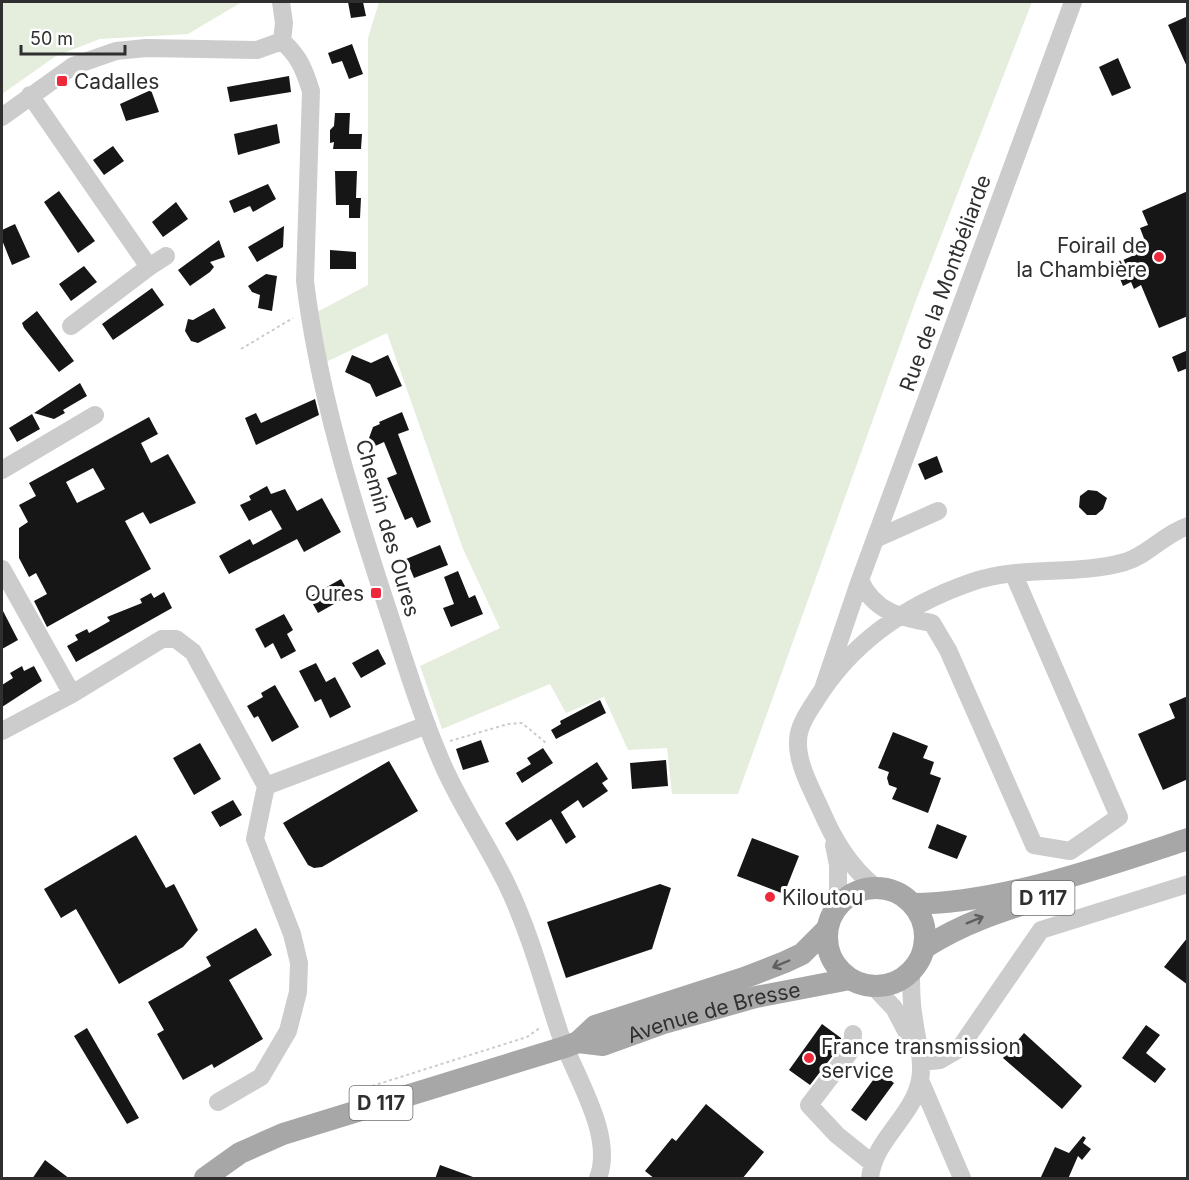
<svg xmlns="http://www.w3.org/2000/svg" width="1189" height="1180" viewBox="0 0 1189 1180" font-family="Inter,sans-serif">
  <rect width="100%" height="100%" fill="#fff"/>
  <path fill="#e5eddc" d="M2 2H242L188 34 100 39 56 56 2 94Z
    M379 2H1032L915 303 738 794H672L667 748 628 750 604 697 566 713 550 684 442 729 420 666 500 628 463 549 387 333 324 363 317 312 368 285V38Z"/>
  <path fill="#161616" fill-rule="evenodd" d="M348 2H363L366 16 351 18Z
    M1188 16V69L1168 25Z
    M352 44 363 74 349 79 342 61 332 64 328 53Z
    M1118 58 1131 88 1112 96 1099 67Z
    M289 76 291 92 230 102 227 87Z
    M151 90 159 112 126 121 120 104Z
    M335 113H350L349 134H362L361 149H333L334 142 330 143V130L334 126Z
    M277 124 280 143 238 155 234 134Z
    M113 146 124 161 104 175 93 160Z
    M335 171H357L356 198H361L360 218H349V205H336Z
    M268 184 276 199 253 212 250 206 234 213 229 201Z
    M59 191 95 241 78 253 44 202Z
    M1188 191V316L1159 328 1141 285 1134 289 1131 282 1123 286 1114 264 1148 249 1140 228 1148 225 1142 211Z
    M176 202 188 219 163 237 152 222Z
    M15 224 30 257 12 265 2 240V230Z
    M284 226 283 247 257 262 248 247Z
    M219 240 225 257 210 262 214 267 210 272 190 286 178 270Z
    M330 250 356 252V269H330Z
    M84 266 97 282 71 301 59 284Z
    M266 274 277 276 272 311 258 308 260 295 252 292 248 286Z
    M152 288 164 305 113 340 102 324Z
    M214 308 226 328 198 343 191 341 185 331 188 319 193 320Z
    M37 311 74 361 59 372 24 328 22 323Z
    M1188 350V368L1178 372 1172 357Z
    M352 355 371 363 388 355 402 386 376 397 370 384 345 372Z
    M80 383 87 396 63 410 65 413 54 419 34 413Z
    M315 399 319 415 256 445 245 418 256 413 261 423Z
    M402 412 409 430 398 434 431 522 417 528 412 517 405 520 387 478 397 474 384 442 373 447 369 438 373 427 380 424 379 422Z
    M32 414 40 429 17 442 9 428Z
    M149 417 158 434 141 443 151 463 168 454 196 503 150 524 143 512 125 521 151 569 47 627 34 601 47 594 36 573 29 577 19 558V528L28 522 19 505 36 496 29 483ZM93 468 105 489 77 503 66 482Z
    M937 456 943 472 925 480 918 464Z
    M267 486 271 494 285 489 297 511 322 498 341 532 304 552 297 539 229 574 219 556 250 539 253 545 282 529 271 510 249 521 240 505 251 500 249 496Z
    M1088 490 1097 491 1107 498 1103 509 1096 515H1087L1079 507 1080 496Z
    M440 545 448 565 414 578 406 559Z
    M458 571 469 598 475 595 483 614 451 627 443 608 454 604 444 577Z
    M341 579 350 595 318 613 309 597Z
    M164 592 172 608 76 662 67 646 78 640 75 635 87 629 89 633 110 621 107 617 142 603 140 599 151 593 154 598Z
    M2 609 18 640 2 649Z
    M284 614 293 630 287 634 296 651 281 659 273 643 265 648 255 629Z
    M378 649 386 664 361 678 352 663Z
    M316 663 326 682 335 677 351 707 330 718 321 699 315 702 299 671Z
    M22 666 24 671 34 666 42 681 2 707V685L13 678 10 673Z
    M275 685 299 727 272 742 258 716 254 718 247 706 263 697 261 693Z
    M1188 696V779L1163 790 1138 734 1175 718 1169 704Z
    M600 700 606 713 556 739 551 730 561 724 560 721Z
    M893 732 928 746 923 758 934 762 930 774 941 778 928 813 892 799 897 788 889 785 887 778 889 772 878 768Z
    M481 740 489 762 463 770 456 749Z
    M200 743 221 779 194 795 173 758Z
    M543 748 553 763 522 783 516 773 531 764 527 758Z
    M666 760 668 786 632 789 630 763Z
    M389 761 418 811 322 867 314 868 308 865 283 823Z
    M597 762 608 779 602 783 608 791 583 808 578 800 561 812 576 837 566 844 551 819 517 841 505 823Z
    M233 800 242 815 220 827 211 812Z
    M937 824 967 836 957 859 928 848Z
    M136 835 166 888 174 884 198 930 183 947 119 984 76 909 61 918 44 889Z
    M752 838 799 856 784 894 737 876Z
    M660 884 671 888 652 949 566 978 547 922Z
    M256 928 272 955 229 980 263 1039 214 1068 212 1064 183 1080 157 1034 164 1030 148 1002 211 966 206 957Z
    M1188 937V985L1164 967Z
    M822 1024 841 1038V1045L810 1085 789 1070Z
    M1146 1025 1160 1035 1146 1053 1166 1069 1155 1083 1122 1058Z
    M87 1028 139 1118 127 1124 74 1036Z
    M1024 1033 1082 1086 1062 1109 1003 1058Z
    M879 1072 894 1083 866 1121 851 1110Z
    M706 1104 764 1152 742 1179H655L645 1171 672 1138 676 1141Z
    M1083 1136 1086 1138 1083 1143 1091 1149 1082 1160 1078 1156 1068 1179H1040L1055 1147 1069 1153Z
    M45 1160 70 1179H32Z
    M440 1165 473 1177 472 1179H435Z"/>
  <g fill="none" stroke-linecap="round" stroke-linejoin="round">
    <path stroke="#ccc" stroke-width="2" stroke-dasharray="3 3" stroke-linecap="butt" d="M241 349 293 318
      M450 741 508 724 522 723 546 743
      M372 1086 527 1037 541 1027"/>
    <path stroke="#ccc" stroke-width="18" d="M281 2 284 23 282 41
      M282 41C299 56 304 69 311 91L305 281C318 389 351 497 385 601 403 655 419 710 442 763 461 807 489 846 509 889 531 936 544 986 560 1034 574 1075 615 1135 598 1178
      M30 95 149 267 71 326
      M2 117 73 66 116 51 146 48 257 50 282 41
      M149 267 166 256
      M2 470 95 415
      M875 539 938 511
      M2 569 72 694
      M860 580 1073 2
      M824 686 860 580C874 612 900 617 932 623L948 650 1034 845 1070 851 1119 817 1014 575
      M2 731 72 694 162 639H176L193 652 266 786 427 725
      M834 845 838 865V904
      M875 887C849 866 834 840 821 810 812 790 797 764 798 741 798 727 808 712 816 700 852 642 908 604 972 582 1021 565 1075 576 1125 562 1148 555 1164 534 1188 526
      M874 987 894 1008 912 1042
      M853 1034 852 1049 809 1105 837 1135 872 1163
      M921 1062 940 1060 959 1049 1041 930 1188 884
      M920 1080 962 1178
      M218 1102 261 1077 288 1031 298 992 299 963 292 934 255 839 266 786
      M870 1178C874 1139 913 1117 920 1080 924 1060 916 1039 914 1019 911 1004 911 988 911 973"/>
    <g stroke="#a7a7a7" stroke-width="22">
      <circle cx="876" cy="937" r="49"/>
      <path d="M913 904C1002 903 1103 867 1188 839"/>
      <path d="M924 948C963 923 1003 910 1047 897"/>
      <path id="s1" d="M578 1042 603 1045 664 1023 756 997 850 979"/>
      <path d="M205 1178 240 1153 283 1134 565 1047 578 1042 595 1026 744 978 785 962 802 954 827 929"/>
    </g>
  </g>
  <defs><path id="oneway-shaft" d="M-6 0H5M1.5-3L5.5 0L1.5 3" fill="none" stroke-width="1.6" stroke-linecap="round" stroke-linejoin="round" transform="scale(1.5)"/></defs>
  <g stroke="#5f5f5f">
    <use href="#oneway-shaft" transform="translate(975 920) rotate(-22)"/>
    <use href="#oneway-shaft" transform="translate(781 964) rotate(157)"/>
  </g>
  <g fill="#ee293b" stroke="#fff" stroke-width="2">
    <rect x="56" y="75" width="12" height="12" rx="3"/>
    <circle cx="1159" cy="257" r="6"/>
    <rect x="370" y="587" width="12" height="12" rx="3"/>
    <circle cx="770" cy="897" r="6"/>
    <circle cx="809" cy="1058" r="6"/>
  </g>
  <g text-anchor="middle" dominant-baseline="central" stroke-width="6" stroke-linejoin="round" paint-order="stroke">
    <g fill="#fff" stroke="#6d6d6d" stroke-width="1.5">
      <rect x="1011.5" y="881" width="63" height="34" rx="4.5"/>
      <rect x="349.5" y="1086" width="63" height="34" rx="4.5"/>
    </g>
    <g font-size="20" font-weight="bold" fill="#2f2f2f">
      <text x="1043" y="898">D 117</text>
      <text x="381" y="1103">D 117</text>
    </g>
    <g font-size="21" fill="#2f2f2f" stroke="#fff" text-anchor="start">
      <text x="74" y="81">Cadalles</text>
      <text x="1147" y="245" text-anchor="end">Foirail de<tspan x="1147" dy="24">la Chambière</tspan></text>
      <text x="364" y="593" text-anchor="end">Oures</text>
      <text x="782" y="897">Kiloutou</text>
      <text x="821" y="1046">France transmission<tspan x="821" dy="24">service</tspan></text>
    </g>
    <g font-size="21" fill="#2f2f2f" stroke="#fff">
      <text transform="translate(945 283) rotate(-70)">Rue de la Montbéliarde</text>
      <text transform="translate(388 528) rotate(74)">Chemin des Oures</text>
      <text stroke="none"><textPath href="#s1" startOffset="141">Avenue de Bresse</textPath></text>
    </g>
  </g>
  <rect width="1189" height="1180" fill="none" stroke="#2f2f2f" stroke-width="6"/>
  <path d="M21 45v9h104v-9" fill="none" stroke="#2f2f2f" stroke-width="3"/>
  <text x="30" y="45" font-size="18" fill="#2f2f2f" stroke="#ffffff" stroke-width="4.5" paint-order="stroke">50 m</text>
</svg>
